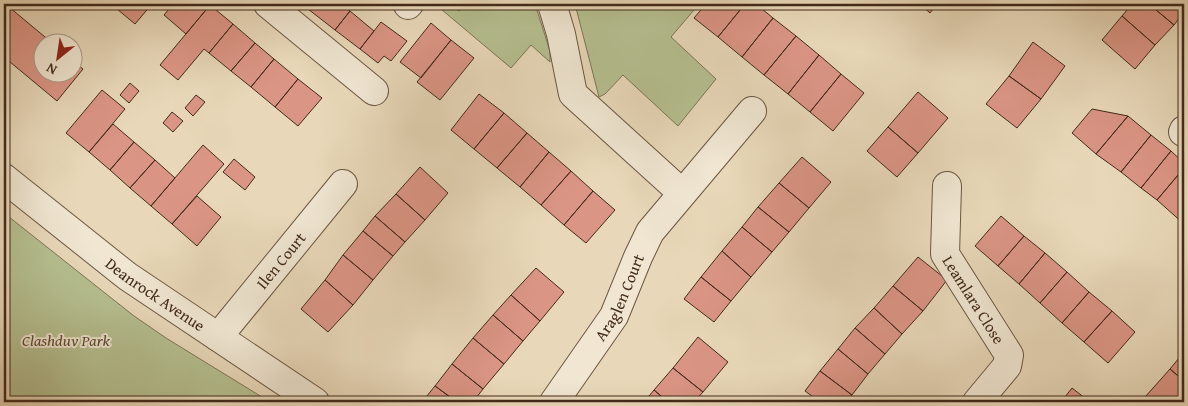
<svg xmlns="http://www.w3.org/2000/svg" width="1188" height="406" viewBox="0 0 1188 406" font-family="'Gentium Book Plus',serif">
  <rect width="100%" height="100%" fill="#e8d8b9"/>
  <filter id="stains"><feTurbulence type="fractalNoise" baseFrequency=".004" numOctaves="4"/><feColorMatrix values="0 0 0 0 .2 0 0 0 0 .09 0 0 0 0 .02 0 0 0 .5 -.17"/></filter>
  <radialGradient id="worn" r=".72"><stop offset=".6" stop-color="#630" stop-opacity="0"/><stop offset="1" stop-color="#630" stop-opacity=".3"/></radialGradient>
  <path fill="#b5bf90" stroke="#7c7456" d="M435 4H451L459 11 465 4H535L550 51V62L531 45 511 68Z
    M575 4H699L671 37 716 79 678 126 623 75 605 94 599 97Z
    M4 213 134 316 166 338 270 402H4Z"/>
  <path fill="#db9585" stroke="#422a1b" d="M4 4H12L9 7 51 42H42V72H72V60L83 69 57 101 4 57Z
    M111 4H152L135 24Z
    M173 4H208L210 5 186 34 164 15Z
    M312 4H340L350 11 335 30 308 9Z
    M706 4H745L718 37 694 18Z
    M745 4H756L773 18 742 57 718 37Z
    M920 4H937L930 13Z
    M1132 4H1149L1174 25 1155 45 1122 16Z
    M1149 4H1184V12L1174 25Z
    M210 5 233 24 209 53 204 49 178 80 160 65Z
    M350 11 374 31 360 49 335 30Z
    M1122 16 1155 45 1135 69 1102 40Z
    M773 18 796 36 764 75 742 57Z
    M381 22 407 41 391 61 384 56 378 63 360 49Z
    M431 23 451 40 421 78 400 62Z
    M233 24 255 43 231 71 209 53Z
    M796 36 819 55 788 94 764 75Z
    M451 40 474 58 440 100 417 82Z
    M1033 42 1065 66 1041 99 1009 76Z
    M255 43 274 59 251 87 231 71Z
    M819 55 841 74 810 112 788 94Z
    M274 59 298 79 275 107 251 87Z
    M841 74 864 93 833 131 810 112Z
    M1009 76 1041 99 1017 128 986 104Z
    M298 79 322 98 298 126 275 107Z
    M130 83 139 91 129 103 120 95Z
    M102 90 125 109 89 152 66 133Z
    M918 92 948 118 918 153 888 127Z
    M479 94 504 113 474 149 451 130Z
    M196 95 205 102 193 116 185 108Z
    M1092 109 1128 116 1096 154 1072 133Z
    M172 112 183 121 173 132 163 123Z
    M504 113 527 133 497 168 474 149Z
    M1128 116 1151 135 1121 172 1096 154Z
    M113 124 134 142 110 170 89 152Z
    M888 127 918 153 897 177 867 151Z
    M527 133 549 152 520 187 497 168Z
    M1151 135 1171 151 1141 188 1121 172Z
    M134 142 155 160 130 188 110 170Z
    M203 145 224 164 172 224 151 206Z
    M1171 151 1184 163V168L1157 200 1141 188Z
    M549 152 571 171 541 205 520 187Z
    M802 157 831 182 809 208 779 183Z
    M234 159 255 177 245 190 223 172Z
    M155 160 175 178 151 206 130 188Z
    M420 167 448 193 425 220 396 194Z
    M1184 168V224L1157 200Z
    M571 171 593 191 564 225 541 205Z
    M779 183 809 208 789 232 758 207Z
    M593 191 615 210 586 243 564 225Z
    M396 194 425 220 405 242 375 216Z
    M197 196 221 217 197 246 172 224Z
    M758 207 789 232 772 252 742 227Z
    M375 216 405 242 393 256 363 231Z
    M1001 216 1024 236 998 266 975 246Z
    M742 227 772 252 751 277 722 251Z
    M363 231 393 256 373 280 343 255Z
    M1024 236 1045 253 1019 284 998 266Z
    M722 251 751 277 731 301 701 277Z
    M1045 253 1067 272 1040 303 1019 284Z
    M343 255 373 280 353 305 325 280Z
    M918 257 947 280 923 311 893 286Z
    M536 268 564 292 540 321 511 295Z
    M1067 272 1089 292 1062 323 1040 303Z
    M701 277 731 301 714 322 684 299Z
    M325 280 353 305 328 332 301 309Z
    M893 286 923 311 902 334 874 308Z
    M1089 292 1112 311 1084 342 1062 323Z
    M511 295 540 321 523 341 493 315Z
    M874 308 902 334 885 354 855 328Z
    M1112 311 1135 332 1108 363 1084 342Z
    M493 315 523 341 504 364 473 338Z
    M855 328 885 354 868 374 838 349Z
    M698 337 728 362 703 392 673 368Z
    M473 338 504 364 483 389 452 364Z
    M838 349 868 374 852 395 820 371Z
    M1184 352V381L1170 369Z
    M452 364 483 389 473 402H457L435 386Z
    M673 368 703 392 694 402H668L654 390Z
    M1170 369 1184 381V402H1151L1145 397Z
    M820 371 852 395 846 402H820L805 391Z
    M435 386 457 402H422Z
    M1072 388 1090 402H1061Z
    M654 390 668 402H644Z"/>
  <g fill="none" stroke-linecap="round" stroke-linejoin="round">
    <g stroke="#6c5642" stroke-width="30">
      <g id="street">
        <path d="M268 4 374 91"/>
        <path d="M552 4 561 34 573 94 682 193"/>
        <path d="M408 5 409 4"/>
        <path d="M1183 132 1184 130"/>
        <path id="s1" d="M4 178 127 276 315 402"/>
        <path id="s2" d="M947 186 945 254 1009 355 1007 366 977 402"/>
        <path id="s3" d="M218 337 343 184"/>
        <path id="s4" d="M554 402 614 316 638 257 650 232 752 111"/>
      </g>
    </g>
    <use href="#street" stroke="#f0e6d2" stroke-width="28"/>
  </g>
  <g text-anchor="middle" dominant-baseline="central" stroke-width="4" stroke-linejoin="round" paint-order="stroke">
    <g font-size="16" fill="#422a1b" stroke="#f0e6d2">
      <text stroke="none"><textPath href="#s3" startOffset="99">Ilen Court</textPath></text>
      <text stroke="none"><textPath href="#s1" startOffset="191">Deanrock Avenue</textPath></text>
      <text stroke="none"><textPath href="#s4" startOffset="124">Araglen Court</textPath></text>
      <text stroke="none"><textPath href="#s2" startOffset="122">Leamlara Close</textPath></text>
    </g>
    <g font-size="16" font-style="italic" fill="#594832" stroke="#f0e6d2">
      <text x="66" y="340">Clashduv Park</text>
    </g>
  </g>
  <rect width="1188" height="406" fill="none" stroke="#e8d8b9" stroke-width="20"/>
  <rect x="5" y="5" width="1178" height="396" fill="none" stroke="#422a1b" stroke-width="2.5"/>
  <rect x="10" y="10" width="1168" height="386" fill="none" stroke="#422a1b"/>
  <g transform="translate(58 58) rotate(210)"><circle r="24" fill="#f0e6d2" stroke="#aa9b89"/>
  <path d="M0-4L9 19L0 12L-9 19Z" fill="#8f2418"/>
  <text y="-8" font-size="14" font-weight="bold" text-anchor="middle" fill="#422a1b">N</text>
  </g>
  <rect width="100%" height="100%" filter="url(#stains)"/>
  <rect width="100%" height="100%" fill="url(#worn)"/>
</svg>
